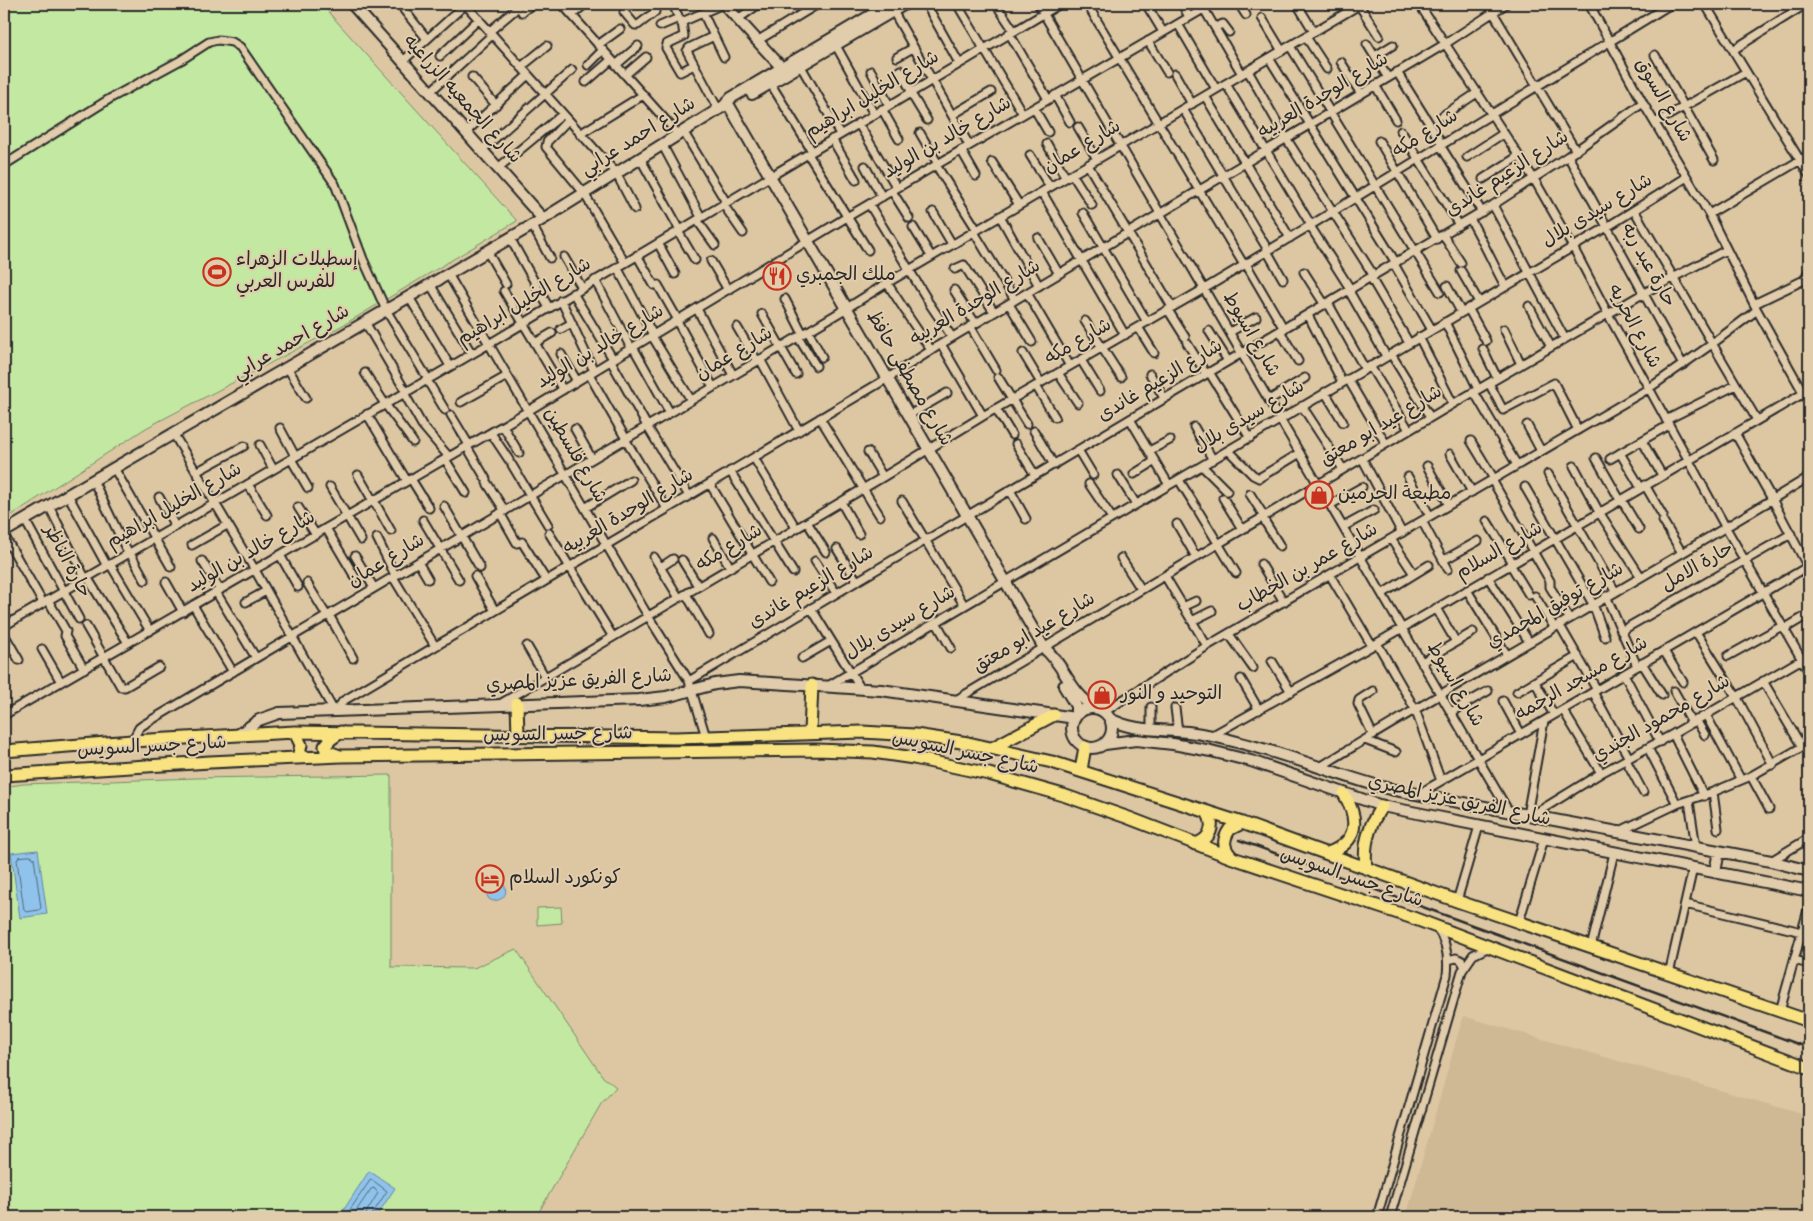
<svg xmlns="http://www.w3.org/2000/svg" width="1813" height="1221" viewBox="0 0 1813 1221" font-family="Dekko,'Playpen Sans Arabic',sans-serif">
  <rect width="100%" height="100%" fill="#ddc7a3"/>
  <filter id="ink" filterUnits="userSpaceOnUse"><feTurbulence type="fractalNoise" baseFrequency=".02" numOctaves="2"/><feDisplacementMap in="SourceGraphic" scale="10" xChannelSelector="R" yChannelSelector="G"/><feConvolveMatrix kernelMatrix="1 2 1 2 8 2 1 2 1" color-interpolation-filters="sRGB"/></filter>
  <g filter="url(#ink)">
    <path fill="#cfb994" d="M1463 1016 1809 1116V1217H1406Z"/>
    <path fill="#c2e8a2" stroke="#768a66" d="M4 4H321L517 221 345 324 146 428 4 520Z
      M391 775V967L474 968 516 949 603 1077 616 1087 601 1104 536 1217H4V787L23 784 196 778Z
      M561 907 562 923 537 925V908Z"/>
    <path fill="#8fc3ec" stroke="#67869f" d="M38 850 47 914 20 918 11 853Z
      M502 881C509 891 506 900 493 901L489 899 485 892 486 884 490 882 496 883Z
      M369 1171 395 1188 376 1217H339Z"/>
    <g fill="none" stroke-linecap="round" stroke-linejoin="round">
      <path stroke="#536878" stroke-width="1" d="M31 856 34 858 41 908 39 910 26 912 24 910 17 860 19 857Z
        M345 1217 371 1179 387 1191 373 1213 372 1217
        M352 1217 371 1189 374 1188 378 1193 367 1211 366 1217"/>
      <g stroke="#2b2b2b" stroke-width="11">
        <path id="street" d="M405 4 404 10 427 39
          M465 4 616 173 635 209
          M562 4 678 134
          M673 4 681 23
          M926 4 959 63
          M957 4 1023 114
          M996 4 1014 31
          M1038 4 1509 812
          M1087 4 1244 265
          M1146 4 1163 32
          M1182 4 1189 17
          M1239 4 1246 15
          M1297 4 1314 32
          M1419 4 1534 179 1573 247 1608 314 1726 528 1809 672
          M1488 4 1576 151
          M1589 4 1643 103 1709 214 1757 310 1809 403
          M1705 4 1809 175
          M1359 5 1379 36
          M1204 9 1242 74
          M893 11 969 145
          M522 12 532 4
          M624 12 635 25H638L655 12V8L652 4
          M703 13 724 57
          M572 15 585 4
          M1262 18 1282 51
          M738 19 759 4
          M1178 24 1216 89
          M660 26 679 18
          M1215 27 1223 24 1229 32
          M490 31 517 8
          M1009 33 1048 99
          M714 36 689 48 687 51 718 109
          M1306 37 1327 69
          M757 41 818 4
          M1148 41 1167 72
          M834 42 874 114
          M1367 44 1388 78
          M598 45 620 29
          M1290 46 1440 292
          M1733 50 1806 4
          M1655 55 1714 160
          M440 56 479 19
          M1375 56 1393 45
          M897 57 913 48
          M1269 58 1396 263
          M403 61 466 4
          M1341 62 1361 94
          M799 63 840 134
          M588 65 603 50
          M616 65 638 46
          M694 65 680 72 666 48 667 44 684 36 682 22 723 4
          M521 67 547 46
          M900 70 911 91
          M871 71 889 105
          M1248 71 1286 138 1374 276
          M1397 72 1442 144
          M1175 74 1192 104
          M625 75 646 57
          M472 77 496 105
          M769 81 812 151
          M586 82 611 60
          M1226 84 1311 225
          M1375 85 1396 120
          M430 92 492 35
          M910 92 927 120
          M1055 95 1070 122
          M1205 96 1290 238
          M1034 108 1048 132
          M882 109 899 139
          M1183 109 1268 250
          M952 115 991 92
          M1442 116 1477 93
          M568 120 547 142 546 147 584 193 625 263
          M858 123 897 188
          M1655 123 1746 72
          M1078 127 1097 159
          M683 131 726 202
          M1401 131 1459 225
          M466 132 528 75
          M920 133 938 164
          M580 134 643 95
          M832 139 856 180
          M1379 141 1437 239
          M662 144 701 217
          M1047 144 1066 178
          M1440 145 1482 212
          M482 150 572 70
          M961 150 976 176
          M808 154 868 250
          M1030 155 1050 187
          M1568 156 1683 365
          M1467 157 1504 133
          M640 158 680 230
          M992 162 1019 205
          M4 165 111 98 181 60 209 42 218 40 226 41 232 42 240 47 335 184 363 259 386 310 428 379
          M936 165 977 230
          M1088 165 1172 307
          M865 166 882 197
          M498 168 563 114
          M1072 174 1092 205
          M1483 179 1519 156
          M892 191 909 218
          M1042 192 1125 335
          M723 204 743 233
          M869 204 927 299
          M1493 205 1565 339
          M1634 210 1757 420
          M933 212 952 244
          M1083 213 1147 322
          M1709 214 1809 155
          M1000 216 1039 286
          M1470 219C1483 241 1493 264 1505 286
          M697 220 715 245
          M532 225 550 258
          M1310 226 1351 290
          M913 227 931 256
          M678 231 695 260
          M974 232 1015 300
          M1443 235 1461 263
          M510 238 549 308
          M1038 238 1059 274
          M658 243 675 274
          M487 251 506 284
          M1267 251 1283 279
          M637 255 654 285
          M564 257 582 288
          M711 261 728 290
          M1246 264 1284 329
          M1394 264 1432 330
          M617 267 653 335
          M955 269 964 265 994 312
          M1461 271 1479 302
          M1304 272 1325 305
          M448 274 648 616 689 681 706 737
          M1371 278 1409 343
          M595 280 631 348
          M887 283 906 312
          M430 284 472 354
          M658 285 678 320
          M1447 286 1461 312
          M954 290 975 323
          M504 291 563 390
          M1349 291 1386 356
          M573 293 613 359
          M1027 293 1070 366
          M409 297 450 366
          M785 299 803 334
          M561 300 594 371
          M929 303 952 337
          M1328 303 1365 369
          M1009 304 1032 342
          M1754 304 1804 280 1809 271
          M1529 306 1551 347
          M1468 308 1486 341
          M697 309 733 375
          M1168 310 1185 337
          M762 314 796 374
          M1308 315 1342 382
          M908 316 931 350
          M677 321 713 387
          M1085 321 1121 377
          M365 322 406 392
          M1445 322 1478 389
          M970 326 996 370
          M737 327 757 361
          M1138 327 1154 353
          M561 329 572 323
          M1504 329 1521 364
          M808 331 822 357
          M1209 331 1228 361
          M1280 331 1298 361
          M1230 332 1256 317
          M652 336 691 400
          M798 337 816 366
          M1419 337 1453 404
          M535 343 552 333
          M1187 343 1206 374
          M941 344 983 416
          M633 347 670 413
          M1483 349 1497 378
          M1023 353 1041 383
          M561 354 577 381
          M1391 354 1430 417
          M760 359 799 431
          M1081 360 1100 391
          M611 361 647 426 689 496
          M1370 366 1409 430
          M287 367 306 398
          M1209 372 1250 438
          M365 373 385 404 413 442
          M1058 373 1078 403
          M589 374 626 439
          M1150 374 1164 398
          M998 377 1027 424
          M1348 379 1386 444
          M427 380 445 410
          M1489 383 1503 410 1554 383 1578 430
          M1036 386 1055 417
          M1325 392 1343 422
          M1474 392 1517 465
          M404 393 422 425 449 457
          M1269 400 1305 378
          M461 402 507 376
          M1302 406 1343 469
          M996 409 1012 435
          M367 414 407 481
          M451 415 469 445
          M909 415 947 393
          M820 418 880 516
          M1130 419 1169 485
          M1666 420 1736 385
          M1527 425 1541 451
          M503 426 519 453
          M1194 427 1213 460
          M280 428 295 456
          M575 429 592 459
          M1034 431 1054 465
          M173 433 255 570 334 711
          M491 433 509 460
          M1735 433 1772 499 1809 569
          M625 439 667 509
          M1471 441 1494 479
          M1642 441 1662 475
          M1016 444 1035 475
          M260 445 273 469
          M467 447 486 479
          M1078 450 1093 475
          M1149 451 1170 440
          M1229 451 1253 475 1259 478 1300 453
          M868 452 883 477
          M1620 453 1641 488
          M1450 454 1472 492
          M754 458 796 528
          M1362 458 1402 533
          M1596 458 1620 500
          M291 459 308 488
          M445 459 466 493
          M1610 459 1669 425
          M512 465 548 525
          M1202 466 1227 491
          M1427 466 1449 505
          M1574 466 1599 512 1641 577
          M114 468 171 567
          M730 471 793 572
          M196 472 244 446
          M1134 474 1155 461
          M1548 474 1615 591
          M358 475 373 501
          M1118 475 1136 504
          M1408 477 1430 516
          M411 479 429 508
          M93 480 128 553
          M1179 480 1196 507
          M1492 480 1550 581V587L1569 618
          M487 483 505 511
          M248 484 267 515
          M710 484 769 582
          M1089 484 1112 518
          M1645 485 1663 516
          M330 487 361 540
          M1525 487 1593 604 1605 637
          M1010 490 1026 519
          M1250 494 1264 516
          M68 495 107 566
          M159 497 175 526
          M1223 498 1242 529
          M1621 499 1639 529
          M374 501 391 531
          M902 501 964 605
          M841 502 859 534
          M1330 505 1362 487
          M49 506 85 578
          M444 506 480 568
          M298 507 316 535
          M585 508 631 480
          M1199 512 1236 573
          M500 513 517 543
          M1262 517 1280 546
          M25 520 79 619
          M423 520 459 580
          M1422 521 1448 569
          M1487 521 1513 563
          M1663 521 1682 553
          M807 522 826 552
          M1177 524 1196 557
          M1343 527 1374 510
          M326 528 355 577
          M549 533 613 637
          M4 535 43 603
          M377 538 395 575
          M713 538 730 567
          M1391 539 1414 574
          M522 542 546 580
          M192 545 227 525
          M837 549 857 581
          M130 553 145 580
          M280 555 298 587
          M355 556 374 588
          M654 557 679 598
          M1121 558 1141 589
          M682 560 698 586
          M1444 560 1478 541
          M202 561 220 590
          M815 561 836 593
          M418 562 428 579
          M110 564 150 631
          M1261 564 1284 602
          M1510 564 1529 595
          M661 567 673 559
          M1330 575 1372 646
          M475 576 495 611
          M1165 576 1207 646
          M87 577 128 643
          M393 577 435 646
          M1488 577 1529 642
          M166 582 183 612
          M307 583 327 616
          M1467 590 1507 655
          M216 592 256 658
          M686 594 709 634
          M1382 594 1429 565
          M1535 596 1554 627
          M1606 596 1637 666
          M48 600 66 631 65 636 84 669
          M246 602 266 591
          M193 605 233 672
          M1183 607 1196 601
          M811 608 861 689
          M1436 608 1456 642
          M329 615 353 658
          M1192 621 1212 611
          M936 622 951 648
          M1559 624 1597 690
          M4 626 489 344 1060 4
          M86 626 121 687H125L159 667
          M1784 629 1809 614
          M1621 631 1791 534
          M1696 632 1736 696 1773 765
          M4 634 19 660
          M1229 634 1253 668
          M1377 643 1415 709 1441 781
          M527 646 545 677
          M42 649 61 682
          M1664 651 1683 682
          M1728 656 1782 626
          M802 658 831 641
          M1272 661 1291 692
          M1422 662 1473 632
          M1642 663 1662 695
          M1624 674 1660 742
          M1241 679 1259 710
          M689 681 1130 419 1493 205 1568 156 1643 103
          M1763 681 1802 747
          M1535 682 1554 715
          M828 686 1607 227 1687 177
          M1373 691 1359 700 1358 704 1373 735
          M1674 691 1692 723
          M1517 692 1578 656
          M1593 692 1629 758
          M956 700 1453 404 1644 293 1726 250
          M1503 701 1521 734
          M500 704 883 477 983 416 1204 289 1311 225 1671 4
          M1151 707V729
          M1175 708 1178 731
          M337 710 343 701 888 378 941 344 1445 44 1506 4
          M1563 710 1601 773
          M1104 712 1207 646 1648 389 1712 344 1757 310
          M1451 712 1488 691
          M4 715 528 411 847 217 1212 4
          M1706 715 1741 780
          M1696 720 1705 735
          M1673 734 1704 796
          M1211 736 1372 646 1804 393
          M1365 740 1396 752
          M132 741 139 728 143 725 847 308 887 283 1361 4
          M1648 748 1677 804
          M1626 760 1643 792
          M1320 767C1482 667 1648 576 1809 477
          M1751 776 1769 809
          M1713 792 1718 829
          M1417 795 1807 567
          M1689 801 1696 847
          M1527 815 1544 721
          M1531 816 1601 773 1673 734 1809 655
          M1618 832 1677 804 1713 792 1751 776 1809 743
          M1771 861 1809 838
          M1457 901 1479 826
          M1685 904 1802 932
          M1519 922 1544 839
          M1591 947 1614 853
          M1448 960 1456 958 1461 960 1464 965
          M1794 960 1809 964
          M1669 974 1693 868
          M1780 1011 1809 906
          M1377 1217 1447 975C1449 957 1447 942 1437 928
          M1390 1217 1462 971 1473 955 1489 947"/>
      </g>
      <g stroke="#2b2b2b" stroke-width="14">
        <path id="secondary" d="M352 4 543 219
          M724 4 782 68
          M752 94 905 4
          M727 102 1044 648C1065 665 1068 691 1095 708
          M4 532 543 219 724 106 731 98 890 4
          M1064 686 1076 706V716
          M1072 728a20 20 0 1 1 40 0a20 20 0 1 1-40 0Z
          M1110 719C1134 732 1162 729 1188 732 1206 734 1223 738 1241 743 1291 755 1339 776 1390 789L1771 861 1809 871
          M238 735 259 720 279 713 639 700 666 697 715 684 739 681 881 690 1075 718
          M1105 744 1136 740 1173 744 1211 751 1251 761 1382 806 1809 891
          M1715 872 1719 851"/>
      </g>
      <g stroke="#2b2b2b" stroke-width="15">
        <path id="primary" d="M517 703 518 735
          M295 732 301 745 298 758
          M810 733 812 685
          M994 747 1054 715
          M4 751 132 741 295 732 676 738 862 732 915 735 968 743 1052 762 1242 823 1457 901 1809 1021
          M337 755 326 751 325 746 331 739 341 732
          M1081 770 1085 747
          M4 775 210 762 341 756 816 750 873 752 914 758 989 774 1063 795 1129 818 1233 858 1413 918 1809 1068
          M1195 844C1210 840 1216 826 1207 812
          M1328 853C1359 842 1359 819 1344 794
          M1233 858C1223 849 1222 840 1230 829L1242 823
          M1366 867C1363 844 1369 825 1382 806"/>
      </g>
      <use href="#street" stroke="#e1ccab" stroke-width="7"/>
      <use href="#secondary" stroke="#e1ccab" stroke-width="10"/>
      <use href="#primary" stroke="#f8e281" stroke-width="11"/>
      <path stroke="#2b2b2b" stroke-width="2.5" d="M1239 840 1809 1048"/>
    </g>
  </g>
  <defs>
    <g id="stadium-ring" transform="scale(1.4375)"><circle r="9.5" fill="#e1ccab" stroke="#c8321e" stroke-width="1.5"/><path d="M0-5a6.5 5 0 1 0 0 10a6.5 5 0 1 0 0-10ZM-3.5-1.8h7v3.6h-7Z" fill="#c8321e"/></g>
    <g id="restaurant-ring" transform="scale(1.4375)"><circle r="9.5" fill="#e1ccab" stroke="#c8321e" stroke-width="1.5"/><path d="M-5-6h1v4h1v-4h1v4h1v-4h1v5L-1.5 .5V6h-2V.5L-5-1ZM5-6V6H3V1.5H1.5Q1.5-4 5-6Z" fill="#c8321e"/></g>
    <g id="shop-ring" transform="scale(1.4375)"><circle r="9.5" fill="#e1ccab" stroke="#c8321e" stroke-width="1.5"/><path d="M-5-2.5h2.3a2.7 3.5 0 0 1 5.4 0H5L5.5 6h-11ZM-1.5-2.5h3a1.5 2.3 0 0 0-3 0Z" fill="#c8321e"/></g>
    <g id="hotel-ring" transform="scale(1.4375)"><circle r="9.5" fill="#e1ccab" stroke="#c8321e" stroke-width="1.5"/><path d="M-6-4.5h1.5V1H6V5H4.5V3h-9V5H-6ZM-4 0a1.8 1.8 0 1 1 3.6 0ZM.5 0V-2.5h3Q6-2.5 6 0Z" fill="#c8321e"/></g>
  </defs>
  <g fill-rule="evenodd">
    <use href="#stadium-ring" x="217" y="272"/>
    <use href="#restaurant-ring" x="777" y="276"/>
    <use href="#shop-ring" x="1319" y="495"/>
    <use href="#shop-ring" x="1102" y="695"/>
    <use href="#hotel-ring" x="490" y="879"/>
  </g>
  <g text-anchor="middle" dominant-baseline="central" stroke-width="4" stroke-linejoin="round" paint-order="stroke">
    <g font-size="19" fill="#2b2b2b" stroke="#e1ccab">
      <text transform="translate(873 96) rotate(-31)">شارع الخليل ابراهيم</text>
      <text transform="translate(1324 97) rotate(-31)">شارع الوحدة العربيه</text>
      <text transform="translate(461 100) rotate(48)">شارع الجمعيه الزراعيه</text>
      <text transform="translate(1662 101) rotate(60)">شارع السوق</text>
      <text transform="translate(1426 135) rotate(-32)">شارع مكه</text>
      <text transform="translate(639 138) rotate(-32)">شارع احمد عرابي</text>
      <text transform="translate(948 139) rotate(-30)">شارع خالد بن الوليد</text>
      <text transform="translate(1083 148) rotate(-31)">شارع عمان</text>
      <text transform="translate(1508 175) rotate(-33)">شارع الزعيم غاندى</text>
      <text transform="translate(1598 212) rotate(-31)">شارع سيدى بلال</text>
      <text transform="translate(1647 266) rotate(61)">حارة عبد ربه</text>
      <text transform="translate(525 303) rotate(-31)">شارع الخليل ابراهيم</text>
      <text transform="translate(976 304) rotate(-31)">شارع الوحدة العربيه</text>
      <text transform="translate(1633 327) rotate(62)">شارع الحريه</text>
      <text transform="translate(1250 335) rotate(60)">شارع اسيوط</text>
      <text transform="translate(1079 343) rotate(-30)">شارع مكه</text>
      <text transform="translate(292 344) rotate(-30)">شارع احمد عرابي</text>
      <text transform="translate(601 348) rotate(-31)">شارع خالد بن الوليد</text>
      <text transform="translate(735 355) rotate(-31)">شارع عمان</text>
      <text transform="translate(908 379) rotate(60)">شارع مصطفى حافظ</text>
      <text transform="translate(1161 382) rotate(-31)">شارع الزعيم غاندى</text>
      <text transform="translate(1250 418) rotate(-31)">شارع سيدى بلال</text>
      <text transform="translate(1382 427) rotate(-31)">شارع عيد ابو معتق</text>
      <text transform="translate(574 456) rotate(60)">شارع فلسطين</text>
      <text transform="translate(175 507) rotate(-30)">شارع الخليل ابراهيم</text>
      <text transform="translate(629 513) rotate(-31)">شارع الوحدة العربيه</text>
      <text transform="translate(730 549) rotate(-31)">شارع مكه</text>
      <text transform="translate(1500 552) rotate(-30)">شارع السلام</text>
      <text transform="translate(252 553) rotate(-30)">شارع خالد بن الوليد</text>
      <text transform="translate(66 562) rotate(62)">حارة الناظر</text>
      <text transform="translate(387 562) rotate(-31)">شارع عمان</text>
      <text transform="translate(1698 568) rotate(-30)">حارة الامل</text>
      <text transform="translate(1308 569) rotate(-30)">شارع عمر بن الخطاب</text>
      <text transform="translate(812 589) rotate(-31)">شارع الزعيم غاندى</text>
      <text transform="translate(1556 607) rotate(-30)">شارع توفيق المحمدي</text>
      <text transform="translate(901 624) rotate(-31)">شارع سيدى بلال</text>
      <text transform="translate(1035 634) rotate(-31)">شارع عيد ابو معتق</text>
      <text transform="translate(1582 680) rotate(-30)">شارع مسجد الرحمه</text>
      <text transform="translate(579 682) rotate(-3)">شارع الفريق عزيز المصري</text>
      <text transform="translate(1454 685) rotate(60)">شارع اسيوط</text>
      <text transform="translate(1662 720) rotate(-30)">شارع محمود الجندي</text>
      <text transform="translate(558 736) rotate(-1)">شارع جسر السويس</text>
      <text transform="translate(152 748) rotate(-3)">شارع جسر السويس</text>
      <text transform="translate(965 754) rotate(12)">شارع جسر السويس</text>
      <text transform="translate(1459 802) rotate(12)">شارع الفريق عزيز المصري</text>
      <text transform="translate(1351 879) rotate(19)">شارع جسر السويس</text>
    </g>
    <g font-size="19" fill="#2b2b2b" stroke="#e1ccab" text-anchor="start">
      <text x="236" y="261">إسطبلات الزهراء<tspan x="236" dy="22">للفرس العربي</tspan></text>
      <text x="796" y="276">ملك الجمبري</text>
      <text x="1338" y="495">مطبعة الحرمين</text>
      <text x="1121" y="695">التوحيد و النور</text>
      <text x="509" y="879">كونكورد السلام</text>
    </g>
  </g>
  <rect width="1813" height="1221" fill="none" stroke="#e1ccab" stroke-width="20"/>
  <rect x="10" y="10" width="1793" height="1201" fill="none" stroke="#2b2b2b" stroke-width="2" filter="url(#ink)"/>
</svg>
